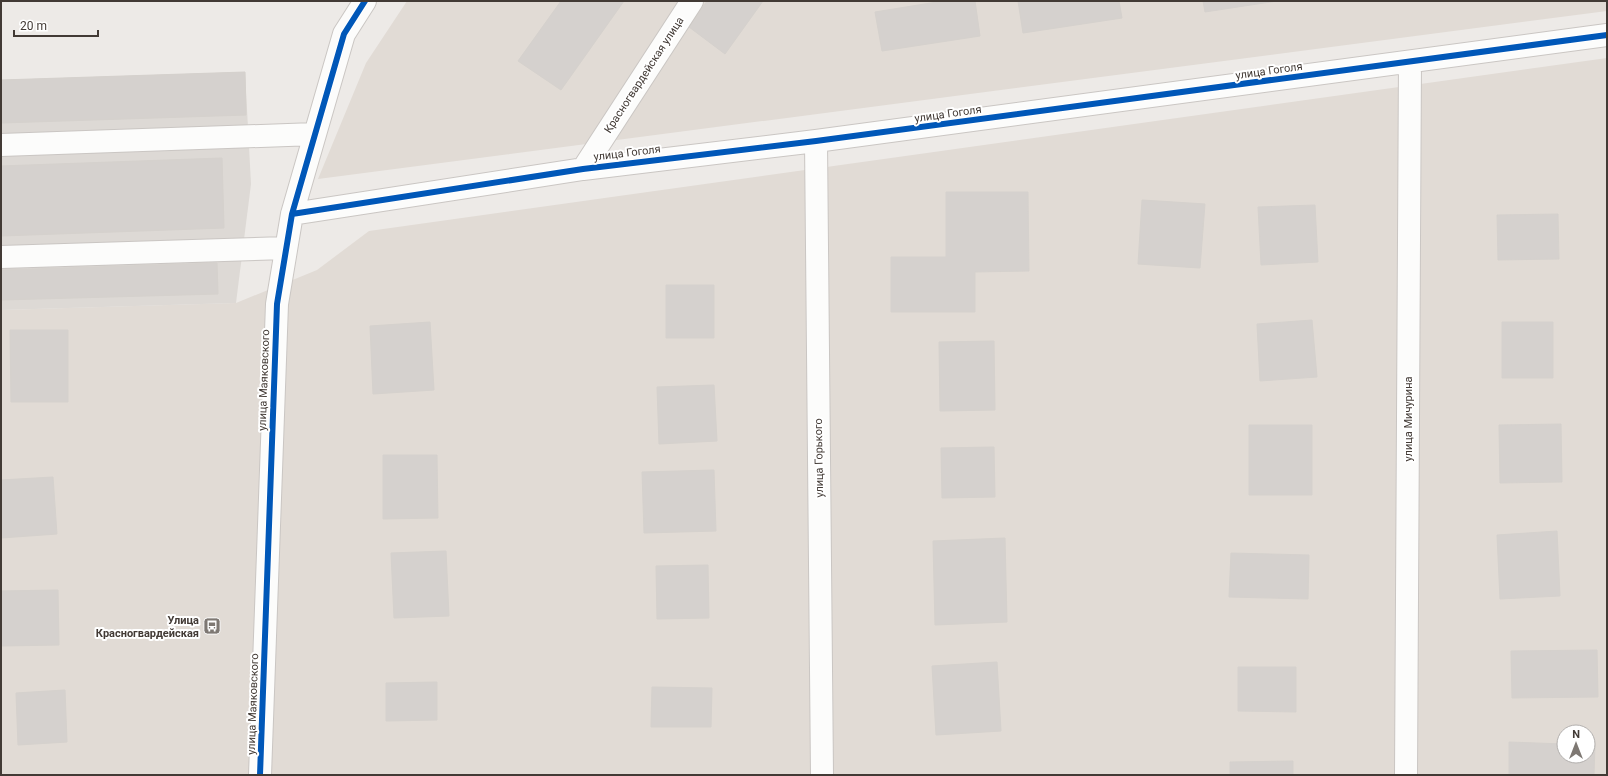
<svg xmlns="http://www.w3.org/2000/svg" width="1608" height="776" viewBox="0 0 1608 776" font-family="Roboto,sans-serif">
  <rect width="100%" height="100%" fill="#edeae7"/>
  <path fill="#e1dbd5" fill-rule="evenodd" d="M407 1H1607V11L318 179 366 63Z
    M1607 58V775H1V310L236 303 317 270 369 231ZM1564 732H1588V756H1564Z"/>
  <path fill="#ddd9d5" d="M245 72 251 184 236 303 1 310V80Z"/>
  <path fill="#d5d1ce" stroke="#d5d1cd" d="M561 1H624L561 90 518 61Z
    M707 1H763L725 54 689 27Z
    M943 1H975L980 36 882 51 875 12Z
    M1018 1H1119L1122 18 1023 33Z
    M1203 1H1277L1205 12Z
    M245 72 246 115 1 123V80Z
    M222 158 224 228 1 236V166Z
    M946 192H1028L1029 271 975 272V312H891V257H946Z
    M1142 200 1205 204 1200 268 1138 264Z
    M1315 205 1318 262 1261 265 1258 207Z
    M1558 214 1559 259 1498 260 1497 215Z
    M217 263 218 294 1 300V270Z
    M666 285H714V338H666Z
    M1312 320 1317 377 1260 381 1257 324Z
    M430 322 434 390 373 394 370 326Z
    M1502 322H1553V378H1502Z
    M10 330H68V402H11Z
    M994 341 995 410 940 411 939 342Z
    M714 385 717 441 659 444 657 387Z
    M1561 424 1562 482 1500 483 1499 425Z
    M1249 425H1312V495H1249Z
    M994 447 995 497 942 498 941 448Z
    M383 455H437L438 518 383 519Z
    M714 470 716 531 644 533 642 472Z
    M53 477 57 534 1 538V480Z
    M1557 531 1560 596 1500 599 1497 535Z
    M1005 538 1007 622 935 625 933 541Z
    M446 551 449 616 394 618 391 553Z
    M1231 553 1309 555 1308 599 1229 597Z
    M708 565 709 618 657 619 656 566Z
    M58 590 59 645 1 646V591Z
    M1597 650 1598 697 1512 698 1511 651Z
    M997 662 1001 731 936 735 932 666Z
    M1238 667H1296V712L1238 711Z
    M437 682V720L386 721V683Z
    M652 687 712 688 711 727H651Z
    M65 690 67 742 18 745 16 693Z
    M1509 742 1564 744V756H1588V745H1595L1594 775H1509Z
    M1293 761V775H1230V762Z"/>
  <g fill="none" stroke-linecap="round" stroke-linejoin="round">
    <g stroke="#cac6c3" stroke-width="24">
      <path id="minor" d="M816 141 822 775
        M1 145 315 134
        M583 169 692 1
        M292 214 583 169 816 141 1607 35
        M1 257 286 248
        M260 775 277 304 292 214 344 34 365 1
        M1406 775 1410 62"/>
    </g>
    <use href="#minor" stroke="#fcfcfb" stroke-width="22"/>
    <g stroke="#fff" stroke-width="8">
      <path id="cycleway" d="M292 214 583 169 816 141 1607 35
        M260 775 277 304 292 214 344 34 365 1"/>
    </g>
    <use href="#cycleway" stroke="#0057b8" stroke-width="6"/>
  </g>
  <defs>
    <g id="bus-square" transform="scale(0.9)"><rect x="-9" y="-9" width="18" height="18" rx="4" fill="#7e7873" stroke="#fff"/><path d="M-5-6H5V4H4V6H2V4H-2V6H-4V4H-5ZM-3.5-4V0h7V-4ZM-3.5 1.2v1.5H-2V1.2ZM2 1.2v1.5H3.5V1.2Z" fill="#fff"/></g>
  </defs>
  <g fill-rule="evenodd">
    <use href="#bus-square" x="212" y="626"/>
  </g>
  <g text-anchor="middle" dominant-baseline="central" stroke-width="4" stroke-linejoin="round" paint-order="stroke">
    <g font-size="11" fill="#423a35" stroke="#fff">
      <text transform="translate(1269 71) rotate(-8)">улица Гоголя</text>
      <text transform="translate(644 75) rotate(-57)">Красногвардейская улица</text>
      <text transform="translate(948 114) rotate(-8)">улица Гоголя</text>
      <text transform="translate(627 153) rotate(-7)">улица Гоголя</text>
      <text transform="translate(264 380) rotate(-88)">улица Маяковского</text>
      <text transform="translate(1408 419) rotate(-90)">улица Мичурина</text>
      <text transform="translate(819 458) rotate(-91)">улица Горького</text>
      <text transform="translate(253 704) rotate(-88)">улица Маяковского</text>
    </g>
    <g font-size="11" font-weight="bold" fill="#423a35" stroke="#fff" text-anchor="end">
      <text x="199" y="620">Улица<tspan x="199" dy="13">Красногвардейская</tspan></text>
    </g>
  </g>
  <rect width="1608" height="776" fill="none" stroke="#423a35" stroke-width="4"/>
  <g transform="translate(1576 744)"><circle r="19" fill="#ffffff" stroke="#b3b0ae"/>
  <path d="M0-3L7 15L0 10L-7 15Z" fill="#7e7873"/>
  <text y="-6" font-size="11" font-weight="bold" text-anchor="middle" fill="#423a35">N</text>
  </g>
  <path d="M14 30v6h84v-6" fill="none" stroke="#423a35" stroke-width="2"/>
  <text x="20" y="30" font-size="12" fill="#423a35" stroke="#ffffff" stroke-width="3" paint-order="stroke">20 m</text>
</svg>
